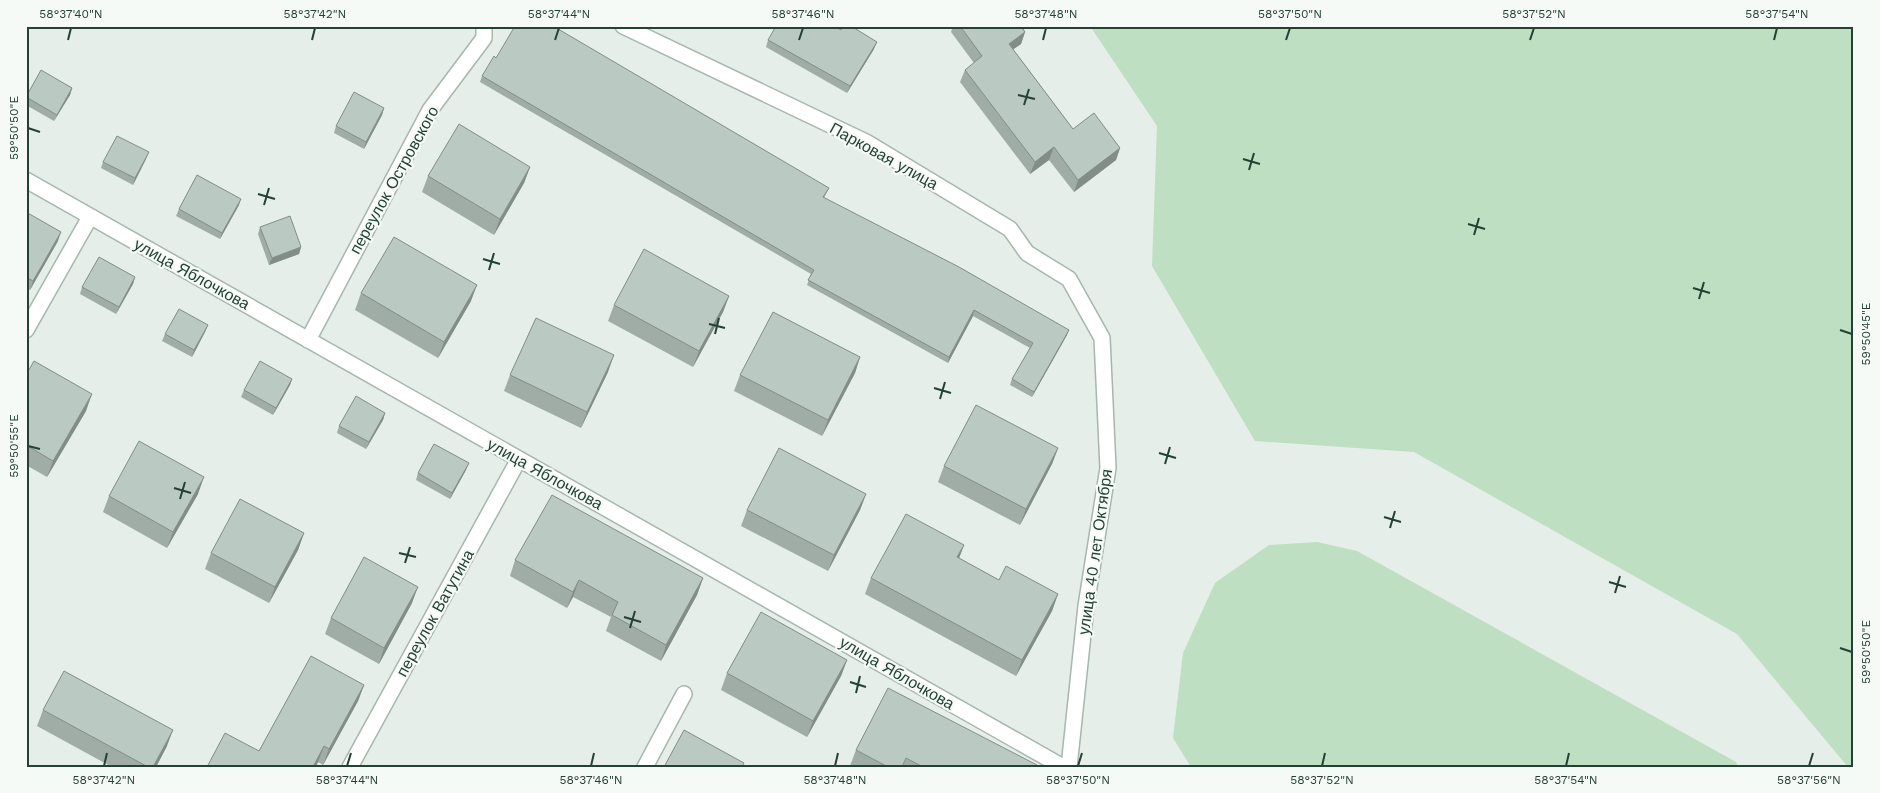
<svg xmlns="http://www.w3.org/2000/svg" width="1880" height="793" viewBox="0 0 1880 793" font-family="'Work Sans',sans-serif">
  <rect width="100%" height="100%" fill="#e5eee8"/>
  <path fill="#bedfc1" d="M1090 26H1854V767H1848L1737 634 1414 452 1255 441 1152 266 1157 126Z
    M1317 542 1357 551 1736 762 1738 767H1191L1173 738 1183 653 1215 583 1269 545Z"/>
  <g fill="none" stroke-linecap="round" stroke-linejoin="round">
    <g stroke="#a7b7ae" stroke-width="18">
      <path id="minor" d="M623 26 866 142 1010 229 1027 253 1069 279 1102 338 1108 468 1086 606 1069 767
        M26 180 1063 767
        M26 330 90 217
        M308 340 430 110 484 38V26
        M350 767 519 459
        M645 767 684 694"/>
    </g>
    <use href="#minor" stroke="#fff" stroke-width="15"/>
  </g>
  <path fill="#a0ada6" d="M953 26H1021L1025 32 1021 44 1013 49 1073 129 1120 148 1116 160 1074 192 1049 160 1030 174 960 82 965 70 974 63 951 32Z
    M768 40 874 49 847 93 766 47Z
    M496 58 829 188 824 198 1067 335 1032 397 1010 385 1012 379 1030 348 973 316 948 363 807 285 811 274 480 82 482 76Z
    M72 88 70 95 54 121 26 105V96Z
    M384 108 382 115 364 149 334 133 336 126Z
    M146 159 133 185 101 168 103 162Z
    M530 167 524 183 494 235 422 192 428 176Z
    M239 205 220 239 176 216 179 209Z
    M26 212 58 241 30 290 26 288Z
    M260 227 301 247 299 254 269 265 258 234Z
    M135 277 133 284 116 314 80 294 82 287Z
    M361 293 471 301 438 358 355 310Z
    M729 296 723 312 693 367 608 321 614 305Z
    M208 325 205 332 192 357 162 341 165 334Z
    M860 357 855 373 822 436 734 391 740 375Z
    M608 372 581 428 504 391 510 375Z
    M26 375 86 411 47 477 26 465Z
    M292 379 290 385 273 415 241 397 244 390Z
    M385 413 383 420 366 449 337 433 339 426Z
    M1058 448 1052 464 1020 525 938 482 944 466Z
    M466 470 450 499 416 480 418 473Z
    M198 494 167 548 103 512 109 496Z
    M866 494 860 510 828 571 741 526 747 510Z
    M304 533 298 550 269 603 205 569 211 553Z
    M964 545 959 558 999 580 1058 594 1052 611 1016 676 865 594 871 578Z
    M515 560 703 578 697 595 661 661 606 631 611 617 573 597 567 608 510 576Z
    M412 603 379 664 325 634 331 618Z
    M847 660 841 676 807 737 721 690 727 673Z
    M364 685 358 701 323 765 318 762 259 751Z
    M43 710 167 746 156 767H112L37 726Z
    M856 750 1037 767 850 766Z"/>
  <path fill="#828d87" d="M1025 32 1021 44 1004 56 1009 44Z
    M877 42 874 49 847 93 850 86Z
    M72 88 70 95 54 121 57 115Z
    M384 108 382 115 364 149 366 142Z
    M1054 147 1049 160 1030 174 1035 162Z
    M1120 148 1116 160 1074 192 1078 180Z
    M149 152 146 159 133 185 135 178Z
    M530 167 524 183 494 235 500 219Z
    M241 199 239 205 220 239 222 233Z
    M61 232 58 241 30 290 33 281Z
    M301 247 299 254 269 265 272 258Z
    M135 277 133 284 116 314 119 307Z
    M477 285 471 301 438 358 444 342Z
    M729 296 723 312 693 367 699 351Z
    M974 310 973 316 948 363 949 357Z
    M208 325 205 332 192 357 194 350Z
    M1069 330 1067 335 1032 397 1034 392Z
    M614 355 608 372 581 428 587 412Z
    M860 357 855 373 822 436 828 420Z
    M292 379 290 385 273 415 276 408Z
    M92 394 86 411 47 477 53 461Z
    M385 413 383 420 366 449 369 442Z
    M1058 448 1052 464 1020 525 1026 509Z
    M469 463 466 470 450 499 452 493Z
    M204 477 198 494 167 548 173 532Z
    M866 494 860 510 828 571 834 555Z
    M304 533 298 550 269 603 275 587Z
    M964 545 958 561 957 557Z
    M703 578 697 595 661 661 666 645Z
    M579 580 573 597 567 608 573 592Z
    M418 587 412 603 379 664 384 648Z
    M1058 594 1052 611 1016 676 1022 660Z
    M847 660 841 676 807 737 813 721Z
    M364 685 358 701 323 765 329 749Z
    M173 730 167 746 156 767H153Z
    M324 746 318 762 316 767H313Z"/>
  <path fill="#bac9c1" stroke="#828d87" d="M515 26H553L829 188 823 197 959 267 1069 330 1034 392 1012 379 1033 343 974 310 949 357 808 280 814 270 482 76 494 56 496 58Z
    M776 26H834L841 30 843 26H851L877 42 850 86 768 40Z
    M960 26H1021L1025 32 1009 44 1073 129 1094 113 1120 148 1078 180 1054 147 1035 162 965 70 982 56Z
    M41 70 72 88 57 115 26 97Z
    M354 92 384 108 366 142 336 126Z
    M459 124 530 167 500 219 428 176Z
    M117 136 149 152 135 178 103 162Z
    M197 175 241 199 222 233 179 209Z
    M26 212 61 232 33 281 26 277Z
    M290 216 301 247 272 258 260 227Z
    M394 237 477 285 444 342 361 293Z
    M644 249 729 296 699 351 614 305Z
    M99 257 135 277 119 307 82 287Z
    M179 309 208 325 194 350 165 334Z
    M773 312 860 357 828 420 740 375Z
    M536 318 614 355 587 412 510 375Z
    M34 361 92 394 53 461 26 445V375Z
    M260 361 292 379 276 408 244 390Z
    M356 396 385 413 369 442 339 426Z
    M976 405 1058 448 1026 509 944 466Z
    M139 441 204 477 173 532 109 496Z
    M434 444 469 463 452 493 418 473Z
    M779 448 866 494 834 555 747 510Z
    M552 495 703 578 666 645 612 615 618 602 579 580 573 592 515 560Z
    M240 499 304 533 275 587 211 553Z
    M906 514 964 545 957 557 999 580 1006 566 1058 594 1022 660 871 578Z
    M364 557 418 587 384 648 331 618Z
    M761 612 847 660 813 721 727 673Z
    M311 656 364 685 329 749 324 746 313 767H207L225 733 259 751Z
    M64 671 173 730 153 767H148L43 710Z
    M888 688 1037 765 1036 767H923L906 758 902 767H888L856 750Z
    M684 730 744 763 742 767H664Z"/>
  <path fill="none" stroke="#234134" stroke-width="2" d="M68 40 71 28M312 40 315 28M555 40 559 28M799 40 803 28M1043 40 1046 28M1286 40 1290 28M1530 40 1534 28M1774 40 1777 28M1018 95 1035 99M1024 105 1029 89M28 128 40 132M1243 159 1260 164M1249 170 1254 153M258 194 275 199M264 205 269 188M1468 224 1485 229M1474 235 1479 218M483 259 500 264M489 270 494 253M1693 288 1710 293M1699 299 1704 282M709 324 725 328M1840 330 1852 334M715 334 719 318M934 388 951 393M940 399 945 382M28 446 40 449M1159 453 1176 458M1165 464 1170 447M174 488 191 493M180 499 185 482M1384 517 1401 522M1390 528 1395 511M399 553 416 557M405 563 410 547M1609 582 1626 587M1615 593 1620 576M624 617 641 622M630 628 635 611M1840 648 1852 652M850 682 866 687M856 693 860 676M104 766 107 753M347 766 351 753M591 766 594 753M835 766 838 753M1078 766 1082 753M1322 766 1325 753M1566 766 1569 753M1809 766 1813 753"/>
  <g text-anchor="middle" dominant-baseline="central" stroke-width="4.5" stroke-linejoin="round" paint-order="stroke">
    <g font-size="16" fill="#234134" stroke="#f6faf7">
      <text transform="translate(884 156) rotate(29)">Парковая улица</text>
      <text transform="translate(394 180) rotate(-61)">переулок Островского</text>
      <text transform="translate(192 274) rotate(29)">улица Яблочкова</text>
      <text transform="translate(545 474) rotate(29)">улица Яблочкова</text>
      <text transform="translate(1095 552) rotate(-82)">улица 40 лет Октября</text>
      <text transform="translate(435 613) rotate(-61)">переулок Ватутина</text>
      <text transform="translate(897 673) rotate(30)">улица Яблочкова</text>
    </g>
  </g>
  <rect width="1880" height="793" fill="none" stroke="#f6faf7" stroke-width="55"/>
  <rect x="28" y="28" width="1824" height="738" fill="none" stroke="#234134" stroke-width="2"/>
  <g font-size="12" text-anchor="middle" fill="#234134">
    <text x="71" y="18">58°37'40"N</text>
    <text x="315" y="18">58°37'42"N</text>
    <text x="559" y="18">58°37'44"N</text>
    <text x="803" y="18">58°37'46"N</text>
    <text x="1046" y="18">58°37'48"N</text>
    <text x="1290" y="18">58°37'50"N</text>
    <text x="1534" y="18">58°37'52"N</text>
    <text x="1777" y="18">58°37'54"N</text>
    <text transform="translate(14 128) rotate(-90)" y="4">59°50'50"E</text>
    <text transform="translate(1866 334) rotate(-90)" y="4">59°50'45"E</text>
    <text transform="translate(14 446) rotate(-90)" y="4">59°50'55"E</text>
    <text transform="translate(1866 652) rotate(-90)" y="4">59°50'50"E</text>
    <text x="104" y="784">58°37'42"N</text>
    <text x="347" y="784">58°37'44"N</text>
    <text x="591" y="784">58°37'46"N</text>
    <text x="835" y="784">58°37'48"N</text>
    <text x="1078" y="784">58°37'50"N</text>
    <text x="1322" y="784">58°37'52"N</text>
    <text x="1566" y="784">58°37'54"N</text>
    <text x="1809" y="784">58°37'56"N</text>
  </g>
</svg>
